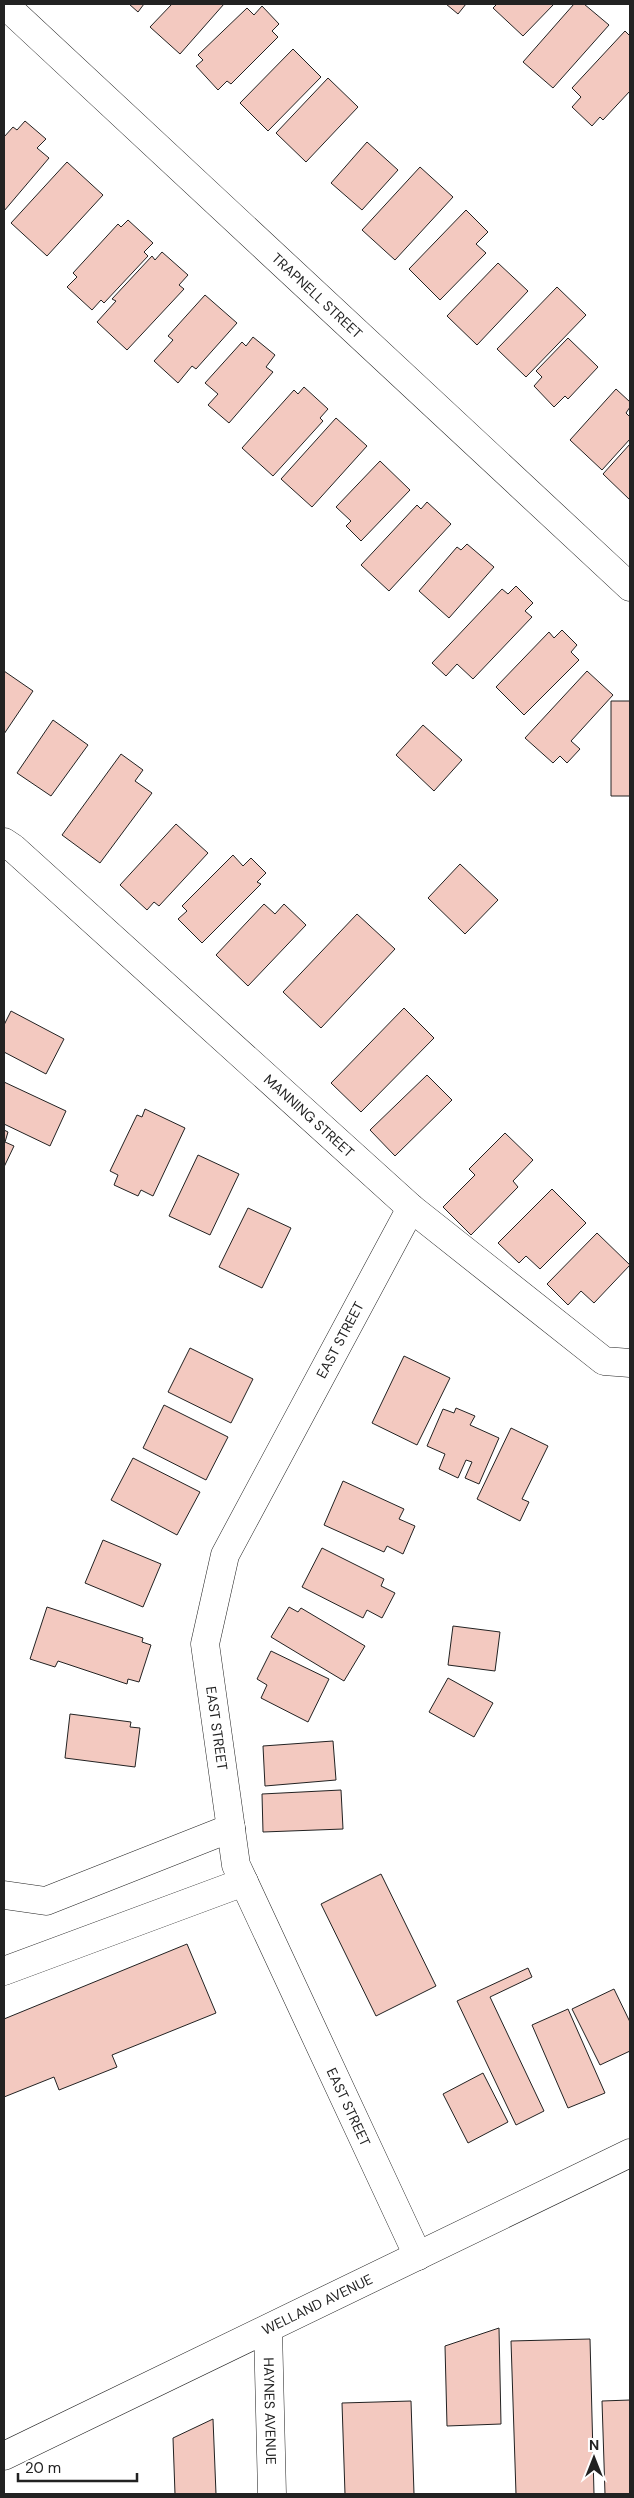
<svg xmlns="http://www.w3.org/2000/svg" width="634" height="2498" viewBox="0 0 634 2498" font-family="'DM Sans',sans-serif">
  <rect width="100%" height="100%" fill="#fff"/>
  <path fill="#f3c9c0" stroke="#222" d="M129 4H144L138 12Z
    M172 4H224L180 54 150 27Z
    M446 4H466L458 14Z
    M497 4H554L523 36 493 8Z
    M574 4H584L609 25 553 88 523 62Z
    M262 6 279 24 272 31 278 37 231 84 227 81 218 90 196 66 203 60 198 55 247 8 254 15Z
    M625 31 630 36V91L603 120 600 117 592 126 572 107 581 97 572 88Z
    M293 49 321 77 268 131 240 103Z
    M328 78 358 107 306 162 276 133Z
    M25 121 46 139 37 148 49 158 4 211V137L13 127 17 130Z
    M367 142 398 170 362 210 331 183Z
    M67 162 103 195 47 256 11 223Z
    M420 167 453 197 395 260 362 230Z
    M466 210 488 232 476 244 486 253 440 300 409 269Z
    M128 220 153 243 144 252 148 256 104 303 101 300 92 310 67 287 77 277 73 273 118 224 121 227Z
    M162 252 188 275 179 285 184 289 127 350 97 322 116 301 112 299 152 256 155 260Z
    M498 263 528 291 477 345 447 316Z
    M557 287 586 315 526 377 497 349Z
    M205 295 237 323 196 369 192 366 178 383 154 361 173 340 168 336Z
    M253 337 275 355 266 367 273 372 229 423 208 405 218 394 205 383 242 342 246 346Z
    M568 338 598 367 568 399 565 396 554 407 534 386 542 377 536 371Z
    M304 387 328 409 320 418 323 421 273 476 242 448 294 390 298 394Z
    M616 389 630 402V407L626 413 630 417V439L602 470 570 440Z
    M336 418 367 446 312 507 281 479Z
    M630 444V500L603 474Z
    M380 461 410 490 361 541 346 526 351 521 336 507Z
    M427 502 451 524 389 591 361 565 417 505 421 509Z
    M467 544 494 567 449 618 419 591 457 547 461 550Z
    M516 586 533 603 525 611 532 617 473 679 457 664 446 676 432 663 502 589 508 594Z
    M562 630 577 645 571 652 579 660 524 715 496 687 549 632 554 638Z
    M4 671 33 691 4 734Z
    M587 671 613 695 571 741 580 749 567 763 560 756 553 763 525 738Z
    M611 701H630V796H611Z
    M53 720 88 745 51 796 17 773Z
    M423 725 462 760 434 791 396 755Z
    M121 754 143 770 135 781 152 793 100 863 62 835Z
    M176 824 208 853 159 906 154 902 147 910 120 885Z
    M233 855 243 866 251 858 266 873 257 882 261 884 202 943 178 919 187 911 182 906Z
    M460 864 498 900 465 934 428 898Z
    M264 904 275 914 284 904 306 925 248 986 216 955Z
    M357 914 395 949 321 1028 283 992Z
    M404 1008 434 1038 361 1112 331 1083Z
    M11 1011 64 1039 46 1074 4 1052V1025Z
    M427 1075 452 1100 395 1156 370 1130Z
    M4 1082 66 1111 50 1146 4 1124Z
    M145 1109 185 1128 153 1196 141 1190 138 1196 114 1185 118 1175 110 1171 137 1115 142 1117Z
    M4 1130 8 1132 5 1142 14 1146 4 1167Z
    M505 1133 533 1160 513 1181 518 1187 471 1235 443 1207 475 1175 469 1169Z
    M198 1155 239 1174 210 1235 169 1216Z
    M552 1189 586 1223 540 1269 526 1256 519 1263 498 1243Z
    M248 1208 291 1228 262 1288 219 1267Z
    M597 1233 630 1265 594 1303 581 1291 568 1305 547 1284Z
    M190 1348 253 1379 231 1423 168 1392Z
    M404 1356 450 1378 417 1445 372 1423Z
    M164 1405 228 1437 206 1480 143 1448Z
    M456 1408 475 1416 470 1425 499 1438 479 1484 465 1478 472 1462 466 1460 458 1478 439 1469 445 1454 427 1446 443 1409 454 1413Z
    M511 1428 548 1446 522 1499 529 1502 520 1521 477 1499Z
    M133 1458 200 1492 177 1535 111 1500Z
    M343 1481 404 1509 399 1519 415 1526 403 1554 387 1546 384 1552 324 1525Z
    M103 1540 161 1564 143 1607 85 1583Z
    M322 1548 384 1579 381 1586 395 1593 382 1618 367 1610 363 1618 302 1587Z
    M47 1607 143 1638 142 1642 151 1645 139 1682 128 1679 127 1684 58 1661 55 1667 30 1659Z
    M289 1607 298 1612 301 1608 365 1646 344 1681 271 1637Z
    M453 1626 500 1632 495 1671 448 1665Z
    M271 1651 329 1679 308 1722 261 1698 267 1685 257 1679Z
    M448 1678 493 1703 474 1737 429 1712Z
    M70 1714 131 1722 130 1727 140 1728 135 1767 65 1758Z
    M333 1741 336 1780 265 1786 263 1746Z
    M341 1790 343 1829 263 1832 262 1794Z
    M381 1874 436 1986 376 2016 321 1904Z
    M187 1944 216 2013 112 2055 117 2067 59 2090 54 2077 4 2097V2019Z
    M528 1968 532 1977 490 1997 544 2111 516 2125 457 2001Z
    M614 1989 630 2022V2051L600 2065 572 2009Z
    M568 2009 605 2093 568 2108 532 2025Z
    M483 2073 508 2122 468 2143 443 2094Z
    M499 2328 501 2424 447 2426 445 2346Z
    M590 2339 594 2494H516L511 2341Z
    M630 2400V2494H605L602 2401Z
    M411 2401 414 2494H345L342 2403Z
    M213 2419 216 2494H175L173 2438Z"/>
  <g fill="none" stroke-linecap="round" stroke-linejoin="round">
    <g stroke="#222" stroke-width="29">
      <g id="minor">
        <path id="s1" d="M4 4 630 587"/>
        <path id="s2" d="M4 842 13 848 411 1208 604 1361 630 1363"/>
        <path id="s3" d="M411 1208 225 1555 205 1644 236 1865 418 2256"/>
        <path d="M4 1895 46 1901 231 1828"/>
        <path d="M4 1971 244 1882"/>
        <path id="s4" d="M268 2329 272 2494"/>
      </g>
    </g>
    <g stroke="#222" stroke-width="29">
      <g id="major">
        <path id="s5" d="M4 2456 630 2153"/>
      </g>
    </g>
    <use href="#minor" stroke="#fff" stroke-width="28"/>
    <use href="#major" stroke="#fff" stroke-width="28"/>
  </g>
  <g text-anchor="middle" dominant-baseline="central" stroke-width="4" stroke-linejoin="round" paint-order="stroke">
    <g font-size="14" fill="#222" stroke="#fff">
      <text stroke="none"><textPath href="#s1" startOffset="428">TRAPNELL STREET</textPath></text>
      <text stroke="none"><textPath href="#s2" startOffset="410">MANNING STREET</textPath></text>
      <text transform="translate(340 1340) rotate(-62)">EAST STREET</text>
      <text stroke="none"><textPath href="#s3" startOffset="570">EAST STREET</textPath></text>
      <text stroke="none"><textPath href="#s3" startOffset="975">EAST STREET</textPath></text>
      <text stroke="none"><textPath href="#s5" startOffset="348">WELLAND AVENUE</textPath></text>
      <text stroke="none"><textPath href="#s4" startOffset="82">HAYNES AVENUE</textPath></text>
    </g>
  </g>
  <rect width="634" height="2498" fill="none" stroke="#222222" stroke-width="10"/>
  <g transform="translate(594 2458)" stroke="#ffffff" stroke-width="4" paint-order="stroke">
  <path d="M0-4L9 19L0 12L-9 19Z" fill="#222222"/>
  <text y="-8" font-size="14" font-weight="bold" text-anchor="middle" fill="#222222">N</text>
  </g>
  <path d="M18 2473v8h119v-8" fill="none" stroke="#222222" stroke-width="2.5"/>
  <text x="25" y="2473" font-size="15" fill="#222222" stroke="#ffffff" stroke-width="4" paint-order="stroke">20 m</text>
</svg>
